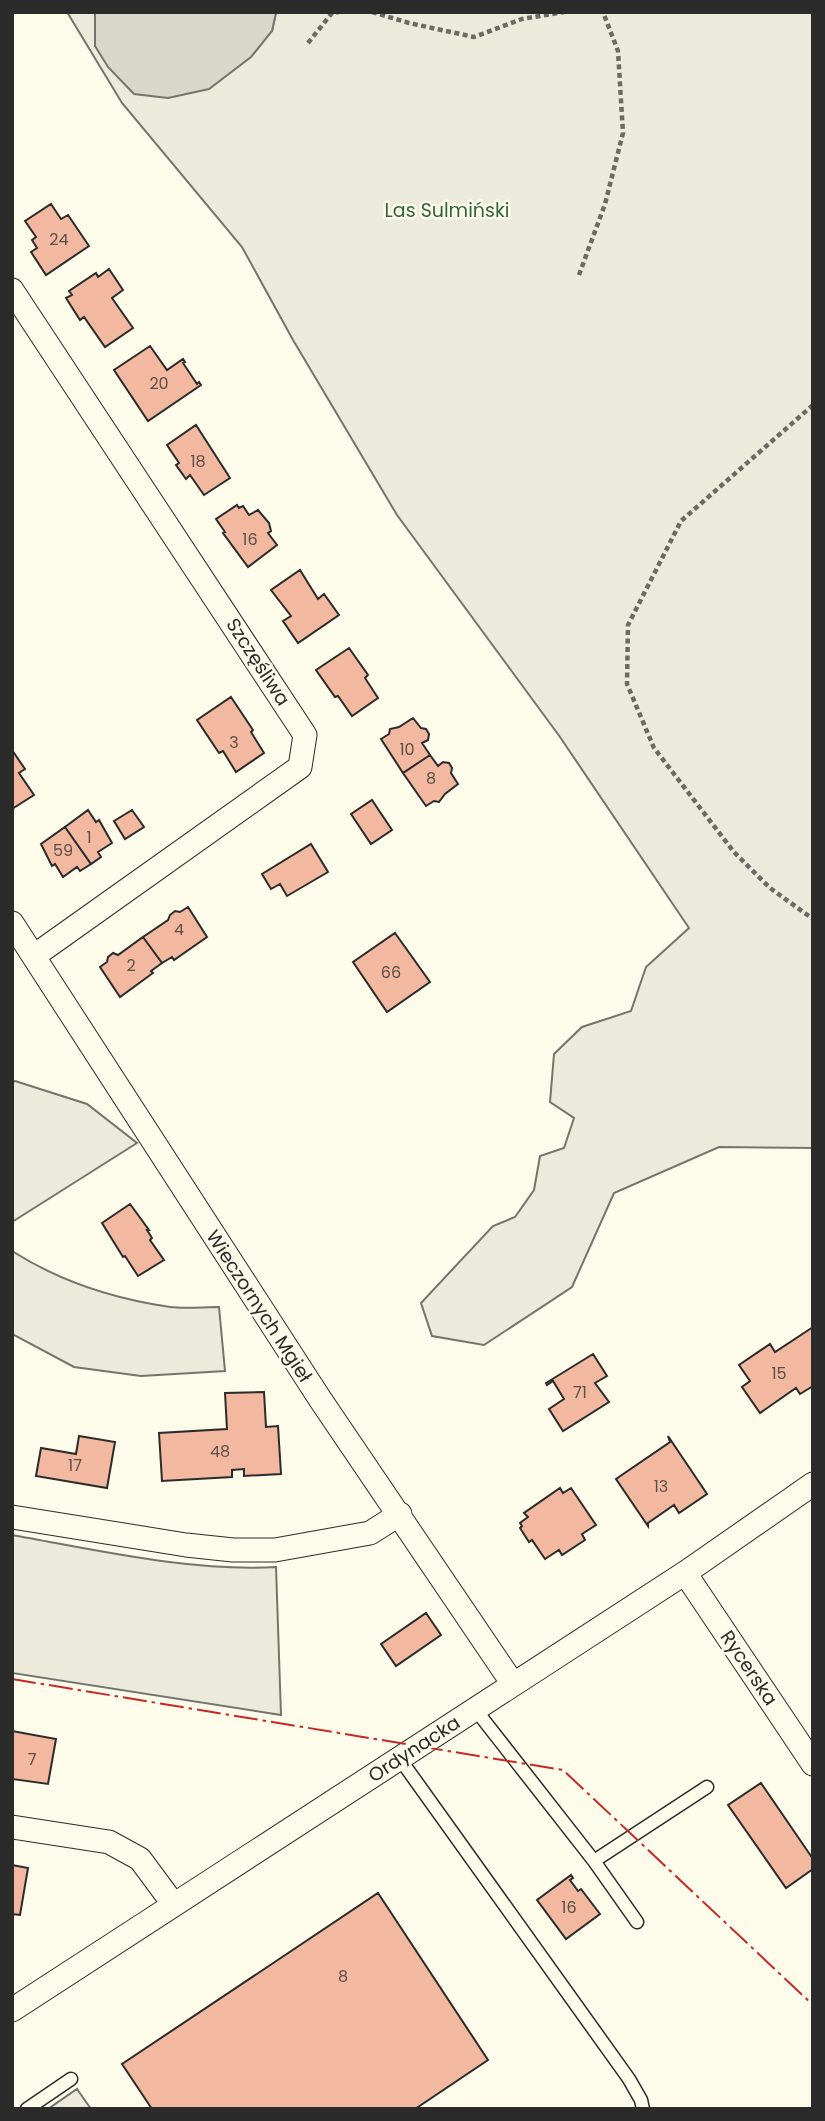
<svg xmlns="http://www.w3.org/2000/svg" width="825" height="2121" viewBox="0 0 825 2121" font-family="Poppins,sans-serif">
  <rect width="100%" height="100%" fill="#fdfbea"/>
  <path fill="#ecebdb" stroke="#74746e" stroke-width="2" d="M67 12H95V46L272 31 276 12H813V1148L719 1147 614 1193 572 1287 484 1345 432 1336 421 1303 493 1226 515 1217 534 1190 540 1156 564 1148 574 1118 550 1102 554 1054 582 1027 631 1011 646 967 689 928 560 737 397 515 293 340 242 247 122 103Z
    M15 1081 87 1104 137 1143 12 1222V1083Z
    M12 1251C59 1281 115 1299 170 1307 186 1309 203 1307 219 1307L225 1371 141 1376 74 1367 12 1334Z
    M12 1535C97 1550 191 1572 276 1567L281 1715 12 1673Z
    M77 2089 91 2109H48Z"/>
  <path fill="#d8d7c9" stroke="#74746e" stroke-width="2" d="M95 12H276V13L272 31 251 57 209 89 168 98 134 94 108 67 95 46Z"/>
  <path fill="#f2b8a0" stroke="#2b2b2b" stroke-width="2" d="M51 204 61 219 68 215 89 246 46 275 31 252 37 248 32 240 36 237 25 221Z
    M109 269 123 290 112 298 133 328 105 347 84 317 80 320 66 298 72 295 69 291 96 273 98 277Z
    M150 346 167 370 183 359 185 362 183 363 197 384 199 382 201 385 148 421 114 370Z
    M196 425 230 478 204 495 190 475 186 479 176 465 179 463 167 445Z
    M237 505 239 508 243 506 249 515 258 510 269 523 271 531 268 533 277 545 248 567 223 533 225 532 216 519Z
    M300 570 318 599 324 594 339 615 298 643 283 621 291 616 271 590Z
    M349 648 368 675 365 678 378 698 352 716 338 696 335 697 316 670Z
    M231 697 253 730 251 732 264 753 236 772 223 751 219 753 197 720Z
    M413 718 421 728 426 729 429 734 428 740 422 743 430 755 403 773 381 739 389 734 390 729 399 727Z
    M12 750 25 769 19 773 34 795 12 809Z
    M430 755 438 766 443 762 449 763 452 768 451 773 458 784 445 794 439 802 434 801 426 806 403 773Z
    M372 800 392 830 371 844 351 814Z
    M88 810 96 822 99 820 112 843 98 852 101 857 91 864 65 827Z
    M132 810 144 827 125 839 114 821Z
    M65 827 91 864 80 871 77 867 63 877 55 864 52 866 41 844Z
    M311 844 328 872 287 896 280 884 271 889 262 874Z
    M188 907 207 937 174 960 172 957 162 963 143 937 168 920 170 915 175 911 180 912Z
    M395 933 430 982 387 1012 353 962Z
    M143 937 162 963 151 971 153 973 120 997 100 967 107 962 108 957 113 953 118 955Z
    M130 1204 149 1230H147L152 1238 150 1240 164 1260 138 1276 125 1256 123 1257 102 1223Z
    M813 1327V1386L800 1394 796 1388 760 1413 742 1387 750 1381 739 1365 770 1344 775 1352Z
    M593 1354 607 1376 595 1383 609 1402 563 1431 549 1409 564 1399 553 1381 547 1385 546 1383Z
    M264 1392 266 1427 278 1426 281 1474 244 1476V1469L232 1470V1477L162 1481 159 1433 227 1429 225 1393Z
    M79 1436 115 1442 107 1488 36 1476 41 1448 76 1454Z
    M668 1436 707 1494 679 1513 674 1505 648 1523V1526L616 1479 670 1442Z
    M560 1488 563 1493 571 1488 596 1525 582 1534 585 1540 562 1555 559 1550 545 1559 532 1540 529 1542 520 1528 522 1526 520 1523 528 1517 524 1513Z
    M426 1613 441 1635 396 1666 381 1644Z
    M12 1731 56 1739 48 1784 12 1779Z
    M761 1783 813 1859V1869L786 1888 728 1805Z
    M12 1865 28 1868 20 1915 12 1914Z
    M571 1875 573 1878 570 1880 578 1891 581 1889 600 1914 566 1939 537 1900Z
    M378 1893 488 2060 415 2109H152L122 2064Z"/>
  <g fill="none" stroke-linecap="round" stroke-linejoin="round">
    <g stroke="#2b2b2b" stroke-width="15">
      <path id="lane" d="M475 1709 594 1861 637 1922
        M400 1759 629 2079 641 2100 643 2109
        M594 1861 707 1787
        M27 2109 71 2079"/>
    </g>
    <g stroke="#2b2b2b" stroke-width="25">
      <path id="street" d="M12 290 305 735 300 767 34 956
        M12 923 320 1399 513 1684
        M12 1517 186 1545 233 1550H275L370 1533 400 1514
        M685 1573 813 1764
        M12 1827 109 1842 140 1859 174 1905
        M12 2010 685 1573 813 1484"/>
    </g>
    <path stroke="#6a6964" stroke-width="4.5" stroke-dasharray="5 3.5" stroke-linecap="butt" d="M372 12 409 23 474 37 522 19 564 12
      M308 43 332 13 339 12
      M579 275 605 204 623 133 618 51 603 12
      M813 405 681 521 628 625 627 684 654 748 734 852 770 888 813 919"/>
    <use href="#lane" stroke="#fdfbea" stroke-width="12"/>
    <use href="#street" stroke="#fdfbea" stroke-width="23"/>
    <path stroke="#c62828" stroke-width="2" stroke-dasharray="24 5 3.5 5" stroke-linecap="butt" d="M12 1679 563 1770 813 2005"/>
  </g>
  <g text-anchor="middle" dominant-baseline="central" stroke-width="5" stroke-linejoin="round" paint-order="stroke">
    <g font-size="16" fill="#5d4e48">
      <text x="59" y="239">24</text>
      <text x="159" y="383">20</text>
      <text x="198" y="461">18</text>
      <text x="250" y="539">16</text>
      <text x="234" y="742">3</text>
      <text x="407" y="749">10</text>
      <text x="431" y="778">8</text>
      <text x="89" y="837">1</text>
      <text x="63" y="850">59</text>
      <text x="179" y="929">4</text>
      <text x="131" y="965">2</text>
      <text x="391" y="972">66</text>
      <text x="779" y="1373">15</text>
      <text x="580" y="1392">71</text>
      <text x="220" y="1451">48</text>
      <text x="75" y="1465">17</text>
      <text x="661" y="1486">13</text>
      <text x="32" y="1759">7</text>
      <text x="569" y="1907">16</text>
      <text x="343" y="1976">8</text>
    </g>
    <g font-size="19" fill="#34623c" stroke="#fdfbea">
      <text x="447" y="210">Las Sulmiński</text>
    </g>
    <g font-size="19" fill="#2b2b2b" stroke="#fdfbea">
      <text transform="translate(258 662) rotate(57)">Szczęśliwa</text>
      <text transform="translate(259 1306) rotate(57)">Wieczornych Mgieł</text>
      <text transform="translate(749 1668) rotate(56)">Rycerska</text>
      <text transform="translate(414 1749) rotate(-33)">Ordynacka</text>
    </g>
  </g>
  <rect width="825" height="2121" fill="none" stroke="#2b2b2b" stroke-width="28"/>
</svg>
